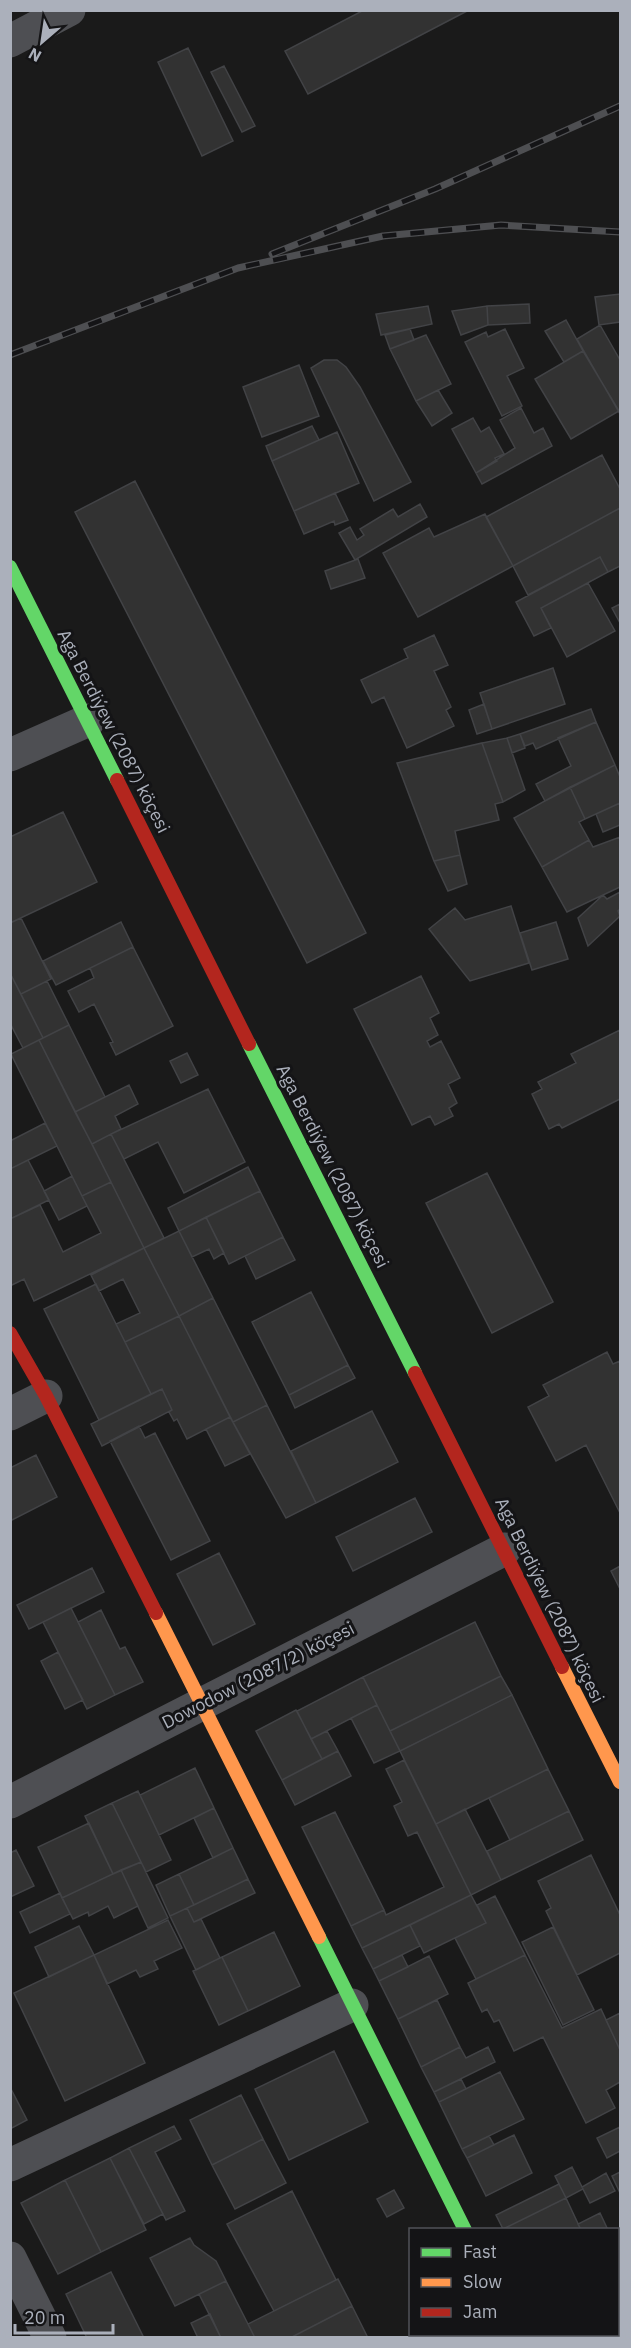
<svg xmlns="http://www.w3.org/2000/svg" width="631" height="2348" viewBox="0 0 631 2348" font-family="'IBM Plex Sans',sans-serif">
  <rect width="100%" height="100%" fill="#1a1a1a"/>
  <path fill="#323232" stroke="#424346" stroke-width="1.5" d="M364 10H469L308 94 285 51Z
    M188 48 233 141 202 156 158 62Z
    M224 66 255 126 242 132 211 72Z
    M620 294V322L599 325 595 297Z
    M529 304 530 323 488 325 487 306Z
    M428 306 432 324 381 335 376 314Z
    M487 306 488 325 461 335 452 311Z
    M566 320 583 351 564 362 545 331Z
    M600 325 620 360V414L577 339Z
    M410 329 414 340 390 349 385 335Z
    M505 329 524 368 507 376 522 406 502 416 465 342 486 332 488 337Z
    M426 335 451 384 416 401 390 349Z
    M583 351 619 411 571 439 535 379Z
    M324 360H337L346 367 360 387 411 482 374 501 311 368Z
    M299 365 319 416 262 437 243 387Z
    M438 390 452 413 432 426 416 401Z
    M521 408 534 433 543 428 552 446 482 484 476 473 515 448 500 420Z
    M473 418 481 432 489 427 504 454 495 458 497 461 476 473 452 429Z
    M312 426 319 440 272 461 266 446Z
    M337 432 359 483 294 511 272 461Z
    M602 455 620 489V508L513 566 486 517Z
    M135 481 366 933 307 963 75 512Z
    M335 493 348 520 335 525 334 521 304 534 294 511Z
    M420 504 427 517 355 560 339 533 350 527 357 540 364 535 360 529 393 509 398 517Z
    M620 508V566L608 572 600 557 528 595 513 566Z
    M485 514 513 566 418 617 383 553 429 528 434 537Z
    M600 557 608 572 541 608 551 628 534 636 516 602Z
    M358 559 365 578 331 589 325 571Z
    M588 583 615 631 567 657 541 608Z
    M620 604V623L612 608Z
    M434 635 448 665 434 671 451 707 446 710 454 726 407 748 384 697 372 703 361 680 408 658 404 649Z
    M553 668 565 704 492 729 480 693Z
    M484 704 492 729 477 734 469 710Z
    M591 709 596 722 536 749 533 743 525 746 520 734Z
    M596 722 615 765 545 801 536 784 571 766 558 738Z
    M520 734 525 748 512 753 507 738Z
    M507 738 525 790 503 802 482 743Z
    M482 743 503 802 495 804 499 820 455 831 460 855 434 861 397 763Z
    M615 765 620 777V803L585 819 570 787Z
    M570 787 585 819 579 822 589 840 542 867 514 818Z
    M620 803V825L603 832 596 814Z
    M63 812 97 882 10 923V837Z
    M620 837V887L567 912 542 867 589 840 593 847Z
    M460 855 467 884 448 891 434 861Z
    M620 892V909L618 911 620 916 588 946 578 918 603 895 607 899Z
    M511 906 529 963 470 981 429 929 455 908 465 920Z
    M21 918 51 979 21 994 10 973V923Z
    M121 922 133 947 56 985 43 961Z
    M556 922 568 959 532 970 520 933Z
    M133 947 173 1026 116 1055 110 1043 113 1042 94 1004 79 1012 68 991 94 978 90 968Z
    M10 973 43 1038 23 1048 10 1023Z
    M421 976 439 1013 430 1018 438 1035 427 1041 430 1047 441 1041 460 1078 448 1084 457 1103 449 1108 453 1116 435 1125 430 1116 412 1125 354 1009Z
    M47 981 69 1025 43 1038 21 994Z
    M69 1025 105 1097 75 1112 39 1040Z
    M620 1030V1099L562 1128 559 1124 549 1129 532 1094 542 1089 538 1082 576 1063 571 1054Z
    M39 1040 111 1182 82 1196 11 1054Z
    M187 1053 198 1075 181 1083 170 1061Z
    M129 1085 138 1104 115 1116 121 1129 92 1144 75 1112Z
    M208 1089 245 1162 184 1193 158 1142 124 1159 111 1134Z
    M45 1123 57 1146 10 1169V1141Z
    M111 1134 164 1238 144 1248 92 1144Z
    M28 1160 49 1200 10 1219V1169Z
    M248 1167 260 1191 179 1231 168 1208Z
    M487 1173 553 1302 492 1333 426 1203Z
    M72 1176 87 1206 59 1220 44 1191Z
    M111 1182 144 1248 34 1301 24 1279 10 1286V1219L40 1205 63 1252 101 1233 82 1196Z
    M260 1191 283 1237 229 1264 206 1217Z
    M206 1217 224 1253 214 1259 209 1249 192 1257 179 1231Z
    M179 1231 213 1298 179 1316 144 1248Z
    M283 1237 295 1260 256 1279 245 1256Z
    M144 1248 179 1316 125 1342 116 1324 140 1313 123 1279 99 1291 91 1275Z
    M96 1284 151 1394 99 1420 44 1309Z
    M311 1292 348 1365 289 1395 252 1322Z
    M213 1298 267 1405 233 1422 179 1316Z
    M179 1316 230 1417 187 1439 177 1419 174 1421 169 1412 172 1410 162 1389 151 1394 125 1342Z
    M607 1352 613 1364 620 1361V1513L586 1445 556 1461 528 1407 549 1396 543 1385Z
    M348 1365 355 1378 295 1408 289 1395Z
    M162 1389 172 1410 102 1446 91 1424Z
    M267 1405 316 1503 286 1518 233 1422Z
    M372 1411 398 1462 316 1503 291 1451Z
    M230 1417 250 1454 225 1466 206 1429Z
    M139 1426 145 1438 155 1433 210 1541 171 1560 110 1441Z
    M36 1455 57 1497 10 1521V1468Z
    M415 1498 432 1532 353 1571 336 1537Z
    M219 1553 255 1624 213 1645 177 1574Z
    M620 1566V1589L611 1571Z
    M92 1568 104 1592 29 1629 17 1605Z
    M71 1608 115 1695 87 1709 43 1622Z
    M101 1610 120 1649 125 1647 143 1682 115 1695 78 1622Z
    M475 1622 501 1676 390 1731 363 1677Z
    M58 1652 83 1700 65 1709 41 1661Z
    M501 1676 512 1695 400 1751 390 1731Z
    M363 1677 377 1705 311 1739 297 1711Z
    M512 1695 548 1769 436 1824 400 1751Z
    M377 1705 400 1751 374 1763 351 1718Z
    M296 1710 322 1759 282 1780 256 1731Z
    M327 1731 338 1751 322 1759 311 1739Z
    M338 1751 351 1776 295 1805 282 1780Z
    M404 1760 471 1895 362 1948 351 1926 384 1910 386 1915 444 1887 417 1832 408 1836 394 1806 402 1802 386 1769Z
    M195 1768 214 1808 159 1835 140 1795Z
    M548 1769 569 1811 510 1840 489 1798Z
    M138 1791 171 1860 146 1872 112 1803Z
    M112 1803 141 1862 113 1874 85 1816Z
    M214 1808 233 1848 213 1858 194 1818Z
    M465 1809 501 1880 471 1895 436 1824Z
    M569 1811 583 1840 501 1880 487 1851Z
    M335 1812 384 1910 351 1926 302 1827Z
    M89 1823 113 1874 62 1898 38 1847Z
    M233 1848 248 1879 194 1905 179 1874Z
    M16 1850 34 1886 10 1897V1853Z
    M591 1855 620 1915V1953L577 1975 546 1911 551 1908 538 1881Z
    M141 1862 168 1918 148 1928 121 1870Z
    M121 1870 138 1906 114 1918 108 1906 89 1916 88 1912 73 1919 62 1898Z
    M179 1874 194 1905 170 1916 156 1885Z
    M248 1879 255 1893 194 1922 187 1908Z
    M60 1893 70 1914 30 1933 20 1912Z
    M471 1895 486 1923 424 1953 410 1925Z
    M495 1896 525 1955 476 1979 455 1938 486 1923 477 1905Z
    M187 1908 194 1922 201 1919 220 1958 196 1970 170 1916Z
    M168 1920 182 1948 154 1961 158 1969 140 1977 136 1970 107 1984 94 1955Z
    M410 1925 420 1946 373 1969 362 1948Z
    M79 1926 94 1955 49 1977 35 1947Z
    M553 1927 594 2010 563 2025 522 1942Z
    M274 1932 300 1986 248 2011 222 1957Z
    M94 1955 145 2063 65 2101 14 1993Z
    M402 1955 408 1967 379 1981 373 1969Z
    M525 1955 562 2028 601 2009 620 2050V2082L606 2090 615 2108 586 2123 543 2037 514 2051 499 2020 494 2022 487 2009 482 2012 468 1983Z
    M429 1956 448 1994 398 2019 379 1981Z
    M222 1957 248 2011 219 2025 193 1971Z
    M437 2000 460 2047 421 2067 398 2019Z
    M620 2013V2050L606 2020Z
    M460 2047 466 2058 488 2047 495 2062 434 2092 421 2067Z
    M334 2051 368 2122 289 2160 255 2089Z
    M500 2072 524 2119 462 2149 439 2102Z
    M461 2079 466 2089 439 2102 434 2092Z
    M10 2087 27 2120 10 2129Z
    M241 2095 263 2139 212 2165 190 2120Z
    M174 2126 181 2139 155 2152 185 2211 166 2220 129 2148Z
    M620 2127V2151L607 2158 597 2138Z
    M514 2135 532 2173 486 2196 467 2158Z
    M489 2136 494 2145 467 2158 462 2149Z
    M263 2139 286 2183 235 2209 212 2165Z
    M129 2148 163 2214 144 2224 110 2158Z
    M110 2158 146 2230 101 2252 65 2180Z
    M572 2167 583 2189 566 2198 555 2176Z
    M620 2172V2193L612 2176Z
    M606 2173 615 2191 590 2203 582 2187Z
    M65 2180 101 2252 58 2274 21 2203Z
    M559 2184 566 2198 503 2229 496 2215Z
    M394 2190 404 2208 387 2217 377 2199Z
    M292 2191 336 2280 274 2311 227 2224Z
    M566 2198 581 2230H503V2229Z
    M600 2213 608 2230H581L578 2224Z
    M190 2238 194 2245 216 2261 226 2281 175 2306 150 2258Z
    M620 2255V2286L618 2287V2257Z
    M111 2272 144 2338H87L66 2294Z
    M338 2279 352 2306 290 2338H255L248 2324Z
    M226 2281 248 2324 255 2338H221L199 2294Z
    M352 2306 368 2338H290Z
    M210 2314 221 2338H198L191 2323Z
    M435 2334H471L465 2338H437Z
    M555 2334H613L615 2338H557Z"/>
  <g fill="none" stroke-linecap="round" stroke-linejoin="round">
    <path stroke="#4e4f53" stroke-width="33" d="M10 41 69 10
      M10 755 89 720
      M10 1414 46 1396
      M10 1802 505 1549
      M10 2165 352 2005
      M10 2258 50 2338
      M538 2334 539 2338"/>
    <path stroke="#63d668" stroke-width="14" d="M10 567 117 780
      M249 1044 415 1373
      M319 1937 465 2230"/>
    <path stroke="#ff974d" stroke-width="14" d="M156 1613 319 1937
      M562 1667 620 1782"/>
    <path stroke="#b3261e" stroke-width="14" d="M117 780 249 1044
      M10 1333 46 1396 156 1613
      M415 1373 562 1667"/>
    <g stroke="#4e4f52" stroke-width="7">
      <path id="rail" d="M272 254 435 189 620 106
        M10 355 238 268 383 236 501 225 620 232"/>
    </g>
    <use href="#rail" stroke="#141416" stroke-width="4.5" stroke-dasharray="14" stroke-linecap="butt"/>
  </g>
  <g text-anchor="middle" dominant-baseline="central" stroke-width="6" stroke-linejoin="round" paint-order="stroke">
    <g font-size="18" fill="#abb0bb" stroke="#141416">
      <text transform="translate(114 731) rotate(63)">Aga Berdiýew (2087) köçesi</text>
      <text transform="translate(333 1166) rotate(63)">Aga Berdiýew (2087) köçesi</text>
      <text transform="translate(550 1600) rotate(64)">Aga Berdiýew (2087) köçesi</text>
      <text transform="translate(258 1675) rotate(-27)">Dowodow (2087/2) köçesi</text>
    </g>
  </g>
  <rect width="631" height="2348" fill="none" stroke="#abb0bb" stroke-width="24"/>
  <rect x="409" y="2228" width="210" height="108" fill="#141416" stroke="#505258" stroke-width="1.5"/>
  <rect x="421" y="2248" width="30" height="9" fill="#63d668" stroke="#505258" stroke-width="1.5"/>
  <text x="463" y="2258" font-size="18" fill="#abb0bb">Fast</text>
  <rect x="421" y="2278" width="30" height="9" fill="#ff974d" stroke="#505258" stroke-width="1.5"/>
  <text x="463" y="2288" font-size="18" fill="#abb0bb">Slow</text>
  <rect x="421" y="2308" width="30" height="9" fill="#b3261e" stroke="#505258" stroke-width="1.5"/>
  <text x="463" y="2318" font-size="18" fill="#abb0bb">Jam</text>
  <g transform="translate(42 42) rotate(209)" stroke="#141416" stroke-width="4.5" paint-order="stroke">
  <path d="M0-4.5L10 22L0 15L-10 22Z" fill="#abb0bb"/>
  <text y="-9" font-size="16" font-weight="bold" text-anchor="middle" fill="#abb0bb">N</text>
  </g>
  <path d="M15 2324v9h98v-9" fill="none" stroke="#abb0bb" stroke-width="3"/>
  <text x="24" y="2324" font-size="18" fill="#abb0bb" stroke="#141416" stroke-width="4.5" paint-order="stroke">20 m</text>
</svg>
